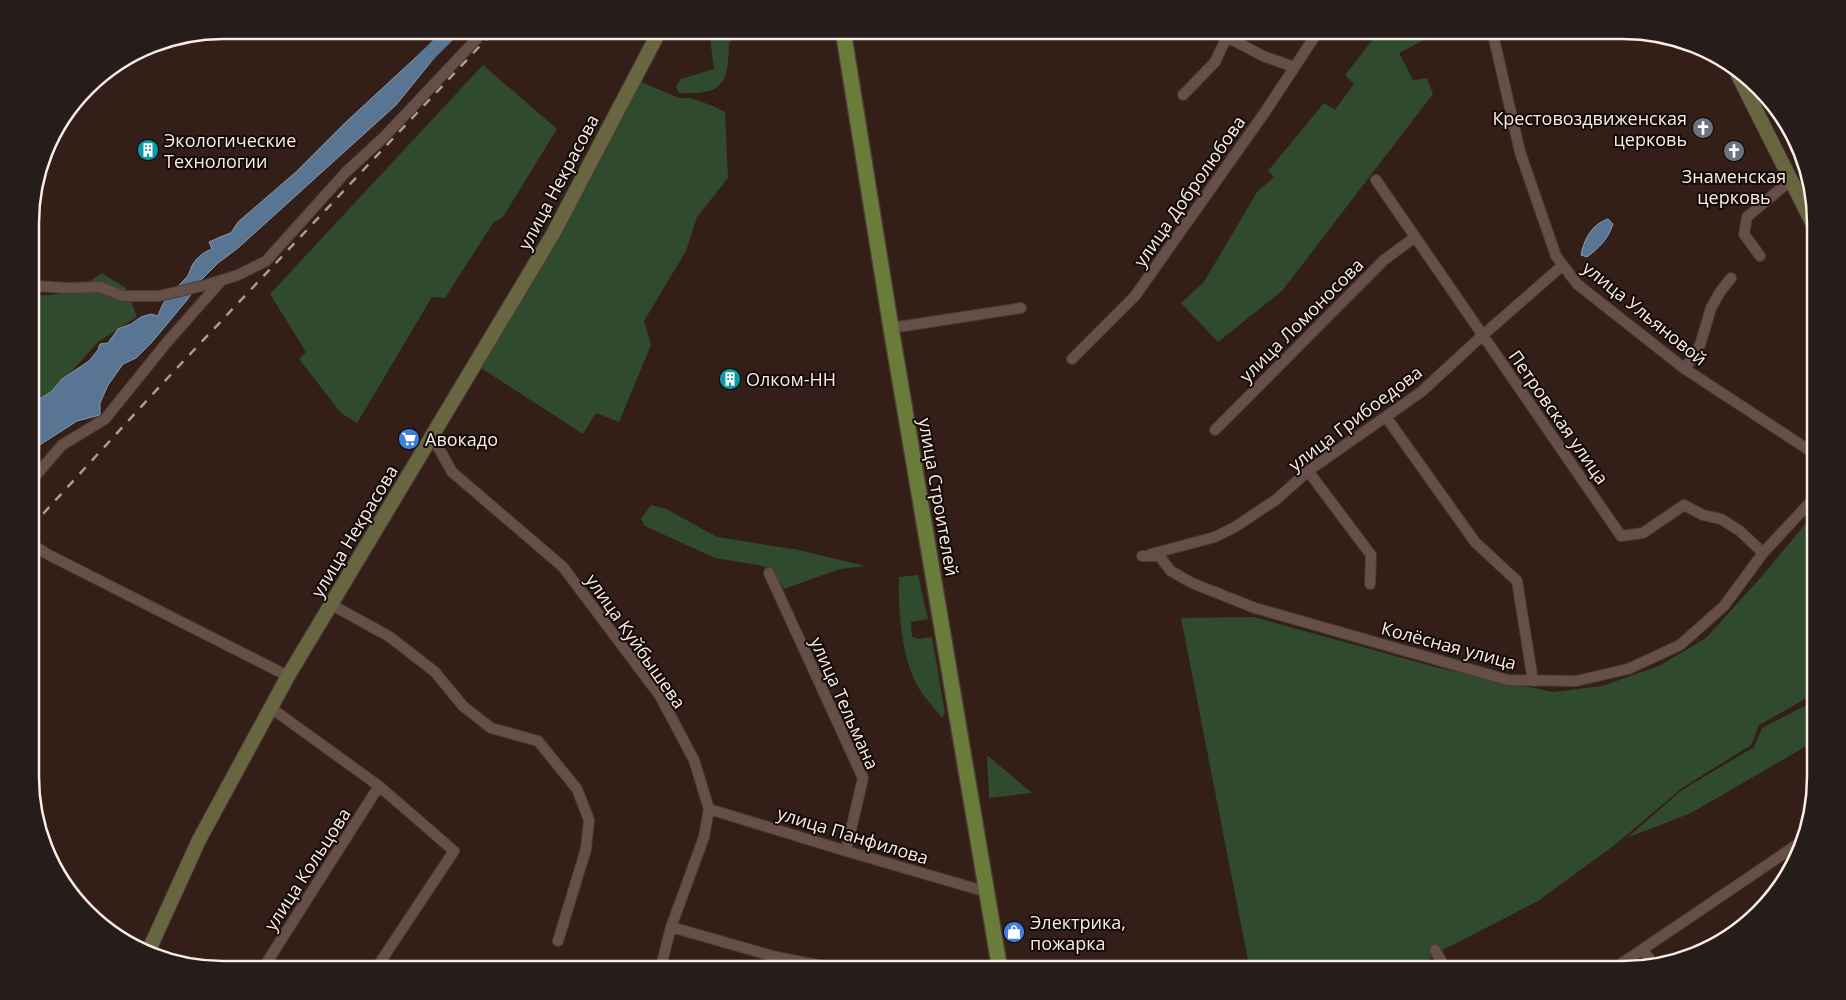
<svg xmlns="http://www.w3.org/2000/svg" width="1846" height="1000" viewBox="0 0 1846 1000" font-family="'Open Sans',sans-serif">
  <rect width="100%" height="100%" fill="#331f18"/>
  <path fill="#304a2d" d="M709 30H734L736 37 729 43C728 84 724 95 679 93L676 86 681 79 714 69Z
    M1376 30H1432L1434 35 1399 53 1413 80 1427 78 1433 94 1282 291 1218 342 1181 303 1204 282 1257 192 1274 177 1268 171 1324 103 1335 110 1354 84 1345 75 1378 33Z
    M483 65 557 129 503 217 493 223 445 298 432 297 357 423 341 413 299 359 306 352 270 294Z
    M639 81 679 98H690L713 106 725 112 728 178 697 217 686 251 644 321 651 345 619 422 596 413 583 434 478 366Z
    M102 273 126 288 137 317 99 341 73 370 62 379 51 392 31 404V295C62 297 78 290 102 273Z
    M651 505 666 509 717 537 799 550 865 566 840 569 784 589 771 569 758 565 715 558 645 526 641 519Z
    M1815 512 1816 693 1759 725 1751 745 1682 788 1616 844 1538 901 1437 953 1415 970H1250L1181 618 1254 617 1439 668 1553 692 1602 686 1659 666 1706 638 1763 575Z
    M918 575 928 619 911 622 912 637 918 639 932 637 945 713 942 718C932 705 919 692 913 677 901 648 898 607 899 577Z
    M1816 700V742L1810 744 1691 813 1627 838 1682 790 1754 747 1762 728Z
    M987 755 1032 793 989 798Z
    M485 964 521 970H472Z"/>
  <path fill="#587593" stroke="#8999ac" d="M433 44 439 52 396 105 238 248 218 263 199 282 187 300 152 342 136 358 123 364 108 385 100 403V415L77 421 35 448 31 453V404L51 392 62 379 89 361 98 350 100 344 108 343 118 329 131 324 141 317 151 314 158 316C164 297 173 292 186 278 190 274 190 268 193 264 197 257 204 252 212 249L209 242 225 235 231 233 238 222 296 172 346 122 426 48Z
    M1608 219 1613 224C1608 239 1600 247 1587 257L1581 255C1584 239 1592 224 1608 219Z"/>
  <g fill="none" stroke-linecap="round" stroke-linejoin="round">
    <path stroke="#587593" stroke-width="14" d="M423 60 453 30"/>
    <g stroke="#4b3a36" stroke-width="12">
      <path id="street" d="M1492 30 1520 152 1556 256 1577 284 1685 369 1815 454
        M1227 37 1263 56 1294 67
        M1183 95 1215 62 1230 30
        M1376 180 1621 536 1643 533 1684 505 1703 515 1721 519 1740 531 1763 553
        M1760 256 1744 234 1747 217 1791 180
        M31 284 37 286 66 288 100 287 123 296H159L206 285 238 275 266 261 346 172 384 137 485 30
        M891 328 1021 308
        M1072 359 1135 296 1265 112 1319 30
        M1685 369 1700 345 1711 308 1720 292 1731 278
        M1386 417 1475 542 1517 581 1533 681
        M1215 430 1384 260 1415 237
        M432 436 452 472 563 567 660 696 694 760 709 809 704 837 671 927 660 970
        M1308 471 1371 555 1370 584
        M31 481 62 445 105 419 168 341 222 280
        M31 544 49 555 288 676
        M1151 554 1215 537 1235 527 1277 499 1308 471 1421 392 1483 335 1563 265
        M1142 556H1159L1171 571 1192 583 1255 608 1508 680 1576 681 1628 669 1680 645 1724 606 1763 553 1815 497
        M769 573 863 778 846 851
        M332 605 390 637 435 672 463 706 491 728 538 741 577 789 589 820 586 849 558 941
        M271 708 379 786 454 851 375 970
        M709 809 846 851 987 892
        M671 927 776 957 843 970
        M1435 950 1446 970
        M1643 950 1655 966
        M262 970 379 786
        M1612 970 1801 842"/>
    </g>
    <g stroke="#4b3a36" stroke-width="16">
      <path id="secondary" d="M1734 67 1814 226
        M148 952 199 840 288 676 553 234 660 30"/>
    </g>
    <g stroke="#4b3a36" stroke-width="18">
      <path id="primary" d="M843 30 891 328 1000 970"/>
    </g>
    <use href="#street" stroke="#664f47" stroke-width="10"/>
    <use href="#secondary" stroke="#686640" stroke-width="14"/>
    <use href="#primary" stroke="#6a7c39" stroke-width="15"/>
    <path stroke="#ab9b95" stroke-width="2.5" stroke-dasharray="9 9" stroke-linecap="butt" d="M31 527 162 384 495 30"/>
  </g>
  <defs>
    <g id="church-disc" transform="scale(1.125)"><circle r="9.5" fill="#6b7280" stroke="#140b08"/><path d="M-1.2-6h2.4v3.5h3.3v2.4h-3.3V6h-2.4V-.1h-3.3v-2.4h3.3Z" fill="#fff"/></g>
    <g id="building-disc" transform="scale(1.125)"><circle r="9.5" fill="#0f9aa8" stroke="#140b08"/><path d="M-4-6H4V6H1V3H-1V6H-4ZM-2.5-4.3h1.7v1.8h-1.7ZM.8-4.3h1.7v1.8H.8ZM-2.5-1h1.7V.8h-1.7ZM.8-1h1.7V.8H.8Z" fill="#fff"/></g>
    <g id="supermarket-disc" transform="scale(1.125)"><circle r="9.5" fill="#3f7fe0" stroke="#140b08"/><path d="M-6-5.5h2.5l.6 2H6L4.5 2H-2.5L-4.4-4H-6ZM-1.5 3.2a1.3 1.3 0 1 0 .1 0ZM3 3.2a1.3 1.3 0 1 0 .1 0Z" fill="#fff"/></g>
    <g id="shop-disc" transform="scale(1.125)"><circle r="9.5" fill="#3f7fe0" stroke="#140b08"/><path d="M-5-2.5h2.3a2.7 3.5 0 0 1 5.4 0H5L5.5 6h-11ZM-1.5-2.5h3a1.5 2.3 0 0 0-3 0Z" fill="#fff"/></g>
  </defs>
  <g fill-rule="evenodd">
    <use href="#church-disc" x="1703" y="128"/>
    <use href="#building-disc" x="148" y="150"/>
    <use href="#church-disc" x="1734" y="151"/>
    <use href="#building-disc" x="730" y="379"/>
    <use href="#supermarket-disc" x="409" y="439"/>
    <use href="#shop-disc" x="1014" y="932"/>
  </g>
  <g text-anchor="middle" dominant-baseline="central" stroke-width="4" stroke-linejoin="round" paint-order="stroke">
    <g font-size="18" fill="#faece7" stroke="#140b08" text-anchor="start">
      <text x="1687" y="118" text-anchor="end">Крестовоздвиженская<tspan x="1687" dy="21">церковь</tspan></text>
      <text x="164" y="140">Экологические<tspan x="164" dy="21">Технологии</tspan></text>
      <text x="1734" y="176" text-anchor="middle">Знаменская<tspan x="1734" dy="21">церковь</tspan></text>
      <text x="746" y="379">Олком-НН</text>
      <text x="425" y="439">Авокадо</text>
      <text x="1030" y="922">Электрика,<tspan x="1030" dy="21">пожарка</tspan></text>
    </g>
    <g font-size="18" fill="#faece7" stroke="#140b08">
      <text transform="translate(558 182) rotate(-62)">улица Некрасова</text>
      <text transform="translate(1189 191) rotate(-55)">улица Добролюбова</text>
      <text transform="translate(1645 313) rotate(39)">улица Ульяновой</text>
      <text transform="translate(1301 320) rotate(-45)">улица Ломоносова</text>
      <text transform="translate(1559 417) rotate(55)">Петровская улица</text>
      <text transform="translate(1355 418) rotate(-37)">улица Грибоедова</text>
      <text transform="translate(939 497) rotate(80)">улица Строителей</text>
      <text transform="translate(354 531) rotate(-59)">улица Некрасова</text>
      <text transform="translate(636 641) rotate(55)">улица Куйбышева</text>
      <text transform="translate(1449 645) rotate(15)">Колёсная улица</text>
      <text transform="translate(845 703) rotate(66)">улица Тельмана</text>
      <text transform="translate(853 835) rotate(17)">улица Панфилова</text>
      <text transform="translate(307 869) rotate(-57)">улица Кольцова</text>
    </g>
  </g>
  <path d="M0 0H1846V1000H0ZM223 39H1623A184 184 0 0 1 1807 223V777A184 184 0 0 1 1623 961H223A184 184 0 0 1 39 777V223A184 184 0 0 1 223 39Z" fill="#261d1a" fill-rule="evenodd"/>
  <path fill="none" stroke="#faece7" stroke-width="2.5" d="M223 39H1623A184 184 0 0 1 1807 223V777A184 184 0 0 1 1623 961H223A184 184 0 0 1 39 777V223A184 184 0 0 1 223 39Z"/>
</svg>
